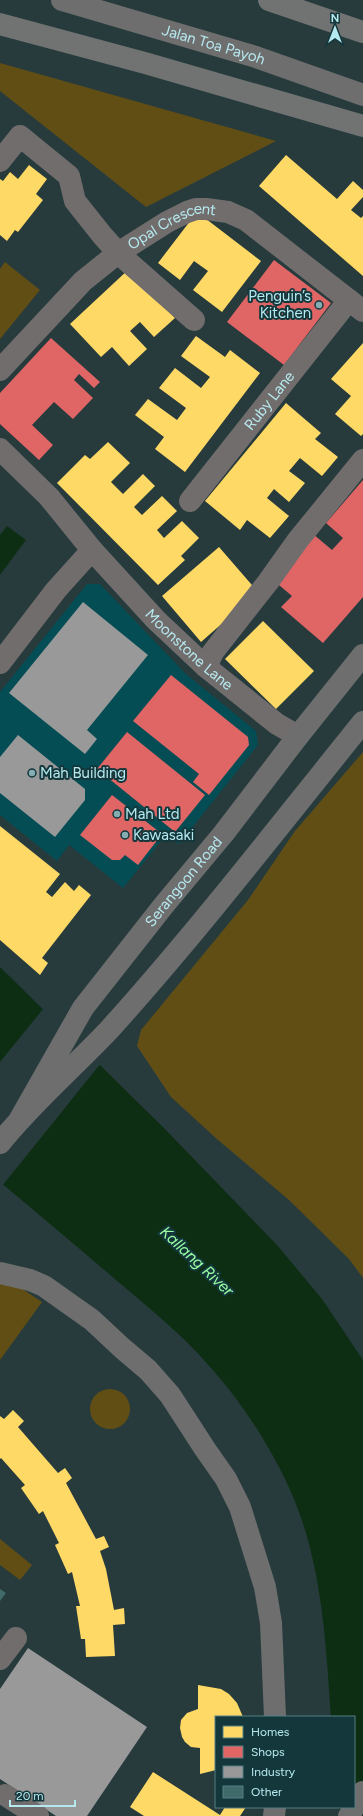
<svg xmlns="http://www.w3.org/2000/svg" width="363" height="1816" viewBox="0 0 363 1816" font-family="Figtree,sans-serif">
  <rect width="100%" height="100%" fill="#273b3d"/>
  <path fill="#054d54" d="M87 584H100L186 674 256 731 258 745 179 844 166 835 123 888 69 845 57 861 0 815V692Z"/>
  <path fill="#614e15" d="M0 63 276 141 146 207 0 91Z
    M5 262 40 290 0 339V269Z
    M363 752V1278L349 1259 289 1200 218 1140 171 1097 137 1046 141 1030 248 900 295 831Z
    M0 1280 18 1286 42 1302 0 1360Z
    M90 1409a20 20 0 1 1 40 0a20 20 0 1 1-40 0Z
    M0 1539 32 1565 20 1580 0 1565Z"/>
  <path fill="#0e2e14" d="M7 526 26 540 0 575V535Z
    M0 967 164 1128 277 1245 322 1299 363 1360V1816H340L339 1807H354V1717H331C326 1644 322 1567 294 1499 274 1452 245 1406 211 1368 183 1335 149 1308 116 1280 78 1247 39 1215 0 1182Z"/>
  <path fill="#273b3d" d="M44 1008 101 1063 2 1186 0 1184V1062Z"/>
  <path fill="#ffd966" d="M286 155 337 199 353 181 363 190V197L351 210 361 218 363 216V276L259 186Z
    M29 165 47 179 36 194 43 200 18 232 15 230 7 241 0 235V179L3 181 10 172 18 179Z
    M197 212 261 261 222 312 193 290 208 271 194 261 180 280 158 263Z
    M129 269 175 318 154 337 140 322 130 331 147 349 129 366 112 347 101 357 70 324Z
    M196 336 225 357 230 350 260 373 185 472 155 449 164 437 135 415 148 399 177 420 186 408 159 388 175 368 201 388 210 377 181 356Z
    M363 343V434L361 436 335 414 351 396 331 379Z
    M286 403 321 433 315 439 338 457 322 476 300 458 289 471 305 483 289 502 274 489 267 498 289 516 270 538 247 520 240 530 205 501Z
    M108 442 130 463 111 482 123 494 143 474 155 486 134 507 142 515 162 496 177 511 157 530 164 538 182 521 199 538 181 556 185 560 158 585 57 483 85 455 90 459Z
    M219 547 258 592 201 642 162 596Z
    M263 621 314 671 276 709 225 659Z
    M0 826 60 874 46 892 52 897 65 882 74 891 79 885 91 895 42 958 48 963 40 975 0 940Z
    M13 1410 24 1421 18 1427 58 1473 65 1468 72 1478 66 1483 96 1539 104 1536 109 1547 100 1551 106 1569 114 1610 124 1608 125 1624 113 1625 115 1656 86 1657 85 1639H81L76 1606H80L72 1572 68 1574 55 1545 59 1543 43 1511 39 1514 21 1488 25 1485 1 1458 0 1459V1416L4 1419Z
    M198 1685 221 1689 229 1694 237 1703 243 1717H216V1770L200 1774V1748L191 1747 185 1742 182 1737 180 1728 181 1720 187 1713 198 1709Z
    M153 1772 220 1815 225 1807H246L240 1816H144L130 1807Z"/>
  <path fill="#e06666" d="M274 260 331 303 284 365 227 322Z
    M51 338 100 382 94 388 79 374 74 380 93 398 73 419 54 402 32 425 53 445 39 460 0 424V393Z
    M363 480V597L323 643 281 607 292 596 273 580 313 534 332 550 343 538 326 523Z
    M171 675 248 737 249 745 209 795 193 782 199 774 133 721Z
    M127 732 205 795 175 832 97 769Z
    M112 795 162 834 138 865 125 855 120 860H112L80 835Z"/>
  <path fill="#999" d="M83 602 148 655 87 730 97 739 85 754 9 693Z
    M18 735 85 789V800L55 837 0 793V757Z
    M28 1648 147 1727 87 1816H56L0 1779V1689Z"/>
  <path fill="#406b6a" d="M0 1589 6 1593 0 1601Z"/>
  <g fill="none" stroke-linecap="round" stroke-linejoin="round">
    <g stroke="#726d6d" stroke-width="22">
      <path d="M0 161 20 136 69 176 75 201 102 235 118 253 194 320"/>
      <path id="s1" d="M0 370 83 281 118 253 167 222 187 212 196 209H206L228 212 246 220 363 311"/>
      <path id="s2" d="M0 449 49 497 92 550 156 620 206 667 277 724 298 736"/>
      <path id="s3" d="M190 501 349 300"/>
      <path d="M0 663 56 590 92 550"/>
      <path d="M206 667 213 652 268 582 298 540 363 460"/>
      <path d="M0 1659 16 1638"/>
      <path d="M5 1795 38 1816"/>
    </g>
    <g stroke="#6e6e6e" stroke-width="22">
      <path id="s4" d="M62 0 256 57 363 95"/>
      <path id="s5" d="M20 1119 83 1008 164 905 224 833 298 736 363 655"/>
      <path d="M0 1143C33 1102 73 1068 109 1030 198 931 280 825 363 722"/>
      <path d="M0 1273 30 1280 44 1286 92 1320 122 1348 148 1370 170 1395 205 1449 226 1479 240 1507 265 1587 271 1623 275 1717"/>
      <path d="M274 1816 275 1807"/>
      <path d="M349 1816 363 1792"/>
    </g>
    <path stroke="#717373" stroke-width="22" d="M269 0 363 32
      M0 24 145 63 363 126"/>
  </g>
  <g fill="#84acb1" stroke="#13373b" stroke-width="1.5">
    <circle cx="319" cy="305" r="4"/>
    <circle cx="32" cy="773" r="4"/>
    <circle cx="117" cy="814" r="4"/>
    <circle cx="125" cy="835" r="4"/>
  </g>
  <g text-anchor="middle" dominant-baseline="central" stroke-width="4" stroke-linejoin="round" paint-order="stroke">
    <g font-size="15" fill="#b6e9ef" stroke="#13373b">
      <text stroke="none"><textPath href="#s4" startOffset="158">Jalan Toa Payoh</textPath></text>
      <text stroke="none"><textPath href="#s1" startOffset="228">Opal Crescent</textPath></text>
      <text stroke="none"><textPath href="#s3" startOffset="128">Ruby Lane</textPath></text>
      <text stroke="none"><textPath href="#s2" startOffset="276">Moonstone Lane</textPath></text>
      <text stroke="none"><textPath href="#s5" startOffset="289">Serangoon Road</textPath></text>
    </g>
    <g font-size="15" fill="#b6e9ef" stroke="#13373b" text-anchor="start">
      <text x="311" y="296" text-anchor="end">Penguin’s<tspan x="311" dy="17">Kitchen</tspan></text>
      <text x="40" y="773">Mah Building</text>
      <text x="125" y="814">Mah Ltd</text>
      <text x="133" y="835">Kawasaki</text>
    </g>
    <g font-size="16" font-style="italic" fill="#98fca0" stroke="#13373b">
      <text transform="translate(197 1261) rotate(43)">Kallang River</text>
    </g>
  </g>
  <rect x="215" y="1716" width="140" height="92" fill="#13373b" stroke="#547e83"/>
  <rect x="223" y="1726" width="20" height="12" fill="#ffd966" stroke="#547e83"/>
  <text x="251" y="1736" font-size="12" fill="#b6e9ef">Homes</text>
  <rect x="223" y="1746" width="20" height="12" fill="#e06666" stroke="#547e83"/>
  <text x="251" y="1756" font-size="12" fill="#b6e9ef">Shops</text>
  <rect x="223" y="1766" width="20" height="12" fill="#999999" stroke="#547e83"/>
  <text x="251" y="1776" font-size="12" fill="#b6e9ef">Industry</text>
  <rect x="223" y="1786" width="20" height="12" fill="#406b6a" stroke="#547e83"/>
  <text x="251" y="1796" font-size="12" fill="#b6e9ef">Other</text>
  <g transform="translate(335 28)" stroke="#13373b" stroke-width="3" paint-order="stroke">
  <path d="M0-3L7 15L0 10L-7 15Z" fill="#b6e9ef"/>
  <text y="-6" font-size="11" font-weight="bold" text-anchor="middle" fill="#b6e9ef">N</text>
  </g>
  <path d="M10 1800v6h65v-6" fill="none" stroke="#b6e9ef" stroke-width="2"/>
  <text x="16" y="1800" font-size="12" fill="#b6e9ef" stroke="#13373b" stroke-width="3" paint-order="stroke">20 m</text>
</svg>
